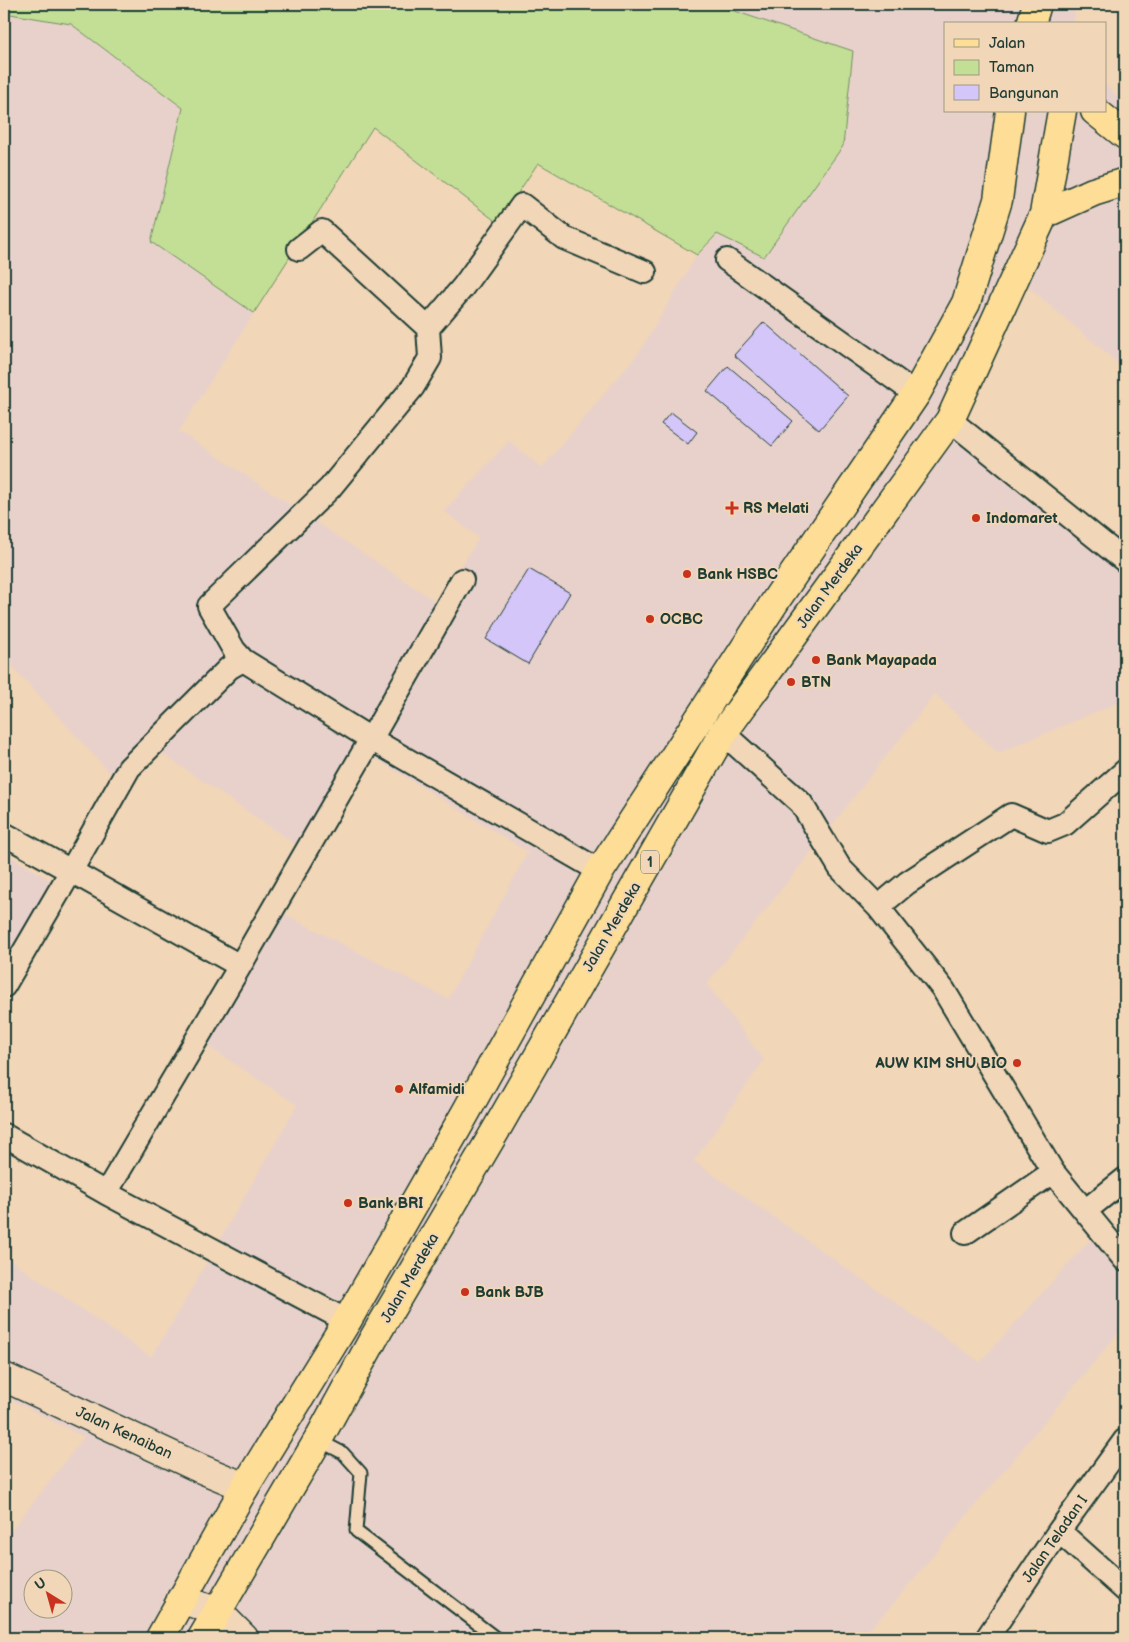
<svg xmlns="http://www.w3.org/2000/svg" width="1129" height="1642" viewBox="0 0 1129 1642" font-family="'Balsamiq Sans',sans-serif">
  <rect width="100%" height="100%" fill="#f1d6b8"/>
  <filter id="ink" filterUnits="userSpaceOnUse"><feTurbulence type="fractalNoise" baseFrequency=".02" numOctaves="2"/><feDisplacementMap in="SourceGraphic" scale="10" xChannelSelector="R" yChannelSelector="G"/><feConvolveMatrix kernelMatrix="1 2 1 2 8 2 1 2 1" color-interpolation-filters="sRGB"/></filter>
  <g filter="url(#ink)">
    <path fill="#e8d1cb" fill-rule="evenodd" d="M714 4H1075L1074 24H945V111H1105V84L1125 104V369L1013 274 936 411 1125 571V700L998 753 935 694 707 984 764 1060 694 1161 980 1362 1098 1231 1125 1265V1325L893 1604 861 1638H4V1540L84 1437 4 1396V1256L151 1357 175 1318 297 1105 197 1039 277 910 448 999 528 852 368 754 304 850 141 739 110 773 4 657V13L71 24 183 108 151 242 254 313 179 431 438 603 479 538 444 511 509 441 542 468 640 351 697 255 717 234 764 257 853 51ZM32 1580H62V1610H32Z
      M4 853 69 891 4 997Z"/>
    <path fill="#c3de95" stroke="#718e64" d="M4 4H714L853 51 843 146 764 257 717 234 697 255 538 163 498 223 373 127 254 313 151 242 183 108 71 24 4 13Z"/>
    <path fill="#d4c6f8" stroke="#1f3d34" d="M764 322 848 396 819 430 734 355Z
      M728 366 793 421 772 446 707 391Z
      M671 412 697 432 688 444 661 424Z
      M529 569 570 593 528 664 486 639Z"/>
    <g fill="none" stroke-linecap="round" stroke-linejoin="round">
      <g stroke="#1f3d34" stroke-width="15">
        <path id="service" d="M318 1440 343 1453 361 1473 356 1531 496 1638"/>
      </g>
      <g stroke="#1f3d34" stroke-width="26">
        <path id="minor" d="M727 260 916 394
          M428 328 463 287 522 205 564 238 645 272
          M950 420 1125 561
          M462 580 371 739 600 871
          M723 733 801 803 840 868 878 907 943 989 1053 1172 1125 1260
          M4 834 71 871 129 768 229 668 243 660
          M878 907 907 883 1011 815 1048 831 1065 824 1125 771
          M4 986 71 871 240 966
          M4 1135 106 1193 347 1321
          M106 1193 240 966 371 739 243 660 234 650 209 606 330 488 413 387 430 358 428 328 322 231 299 249
          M1085 1211 1125 1179
          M965 1233 1053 1172
          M1059 1531 1125 1590
          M987 1638 1059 1531 1125 1440"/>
      </g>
      <g stroke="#1f3d34" stroke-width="31">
        <path id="tertiary" d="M4 1377 199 1468 245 1487
          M181 1599 218 1612 244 1638"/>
      </g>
      <g stroke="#1f3d34" stroke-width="31">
        <path id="primary" d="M1095 111 1125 135"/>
      </g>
      <g stroke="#1f3d34" stroke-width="31">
        <path id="trunk" d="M1031 24 1037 4
          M1044 214 1093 192 1125 182
          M160 1638 245 1487 347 1321 465 1114 600 871 778 597 916 394 966 303 998 200 1010 111
          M202 1638 318 1440 375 1336 496 1130 723 733 950 420 1044 214 1062 111"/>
      </g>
      <use href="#service" stroke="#f1d6b8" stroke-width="11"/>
      <use href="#minor" stroke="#f1d6b8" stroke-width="22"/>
      <use href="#tertiary" stroke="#f1d6b8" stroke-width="28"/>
      <use href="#primary" stroke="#fedd96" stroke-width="28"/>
      <use href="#trunk" stroke="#fedd96" stroke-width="28"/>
    </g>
  </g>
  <g fill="#c8321e" stroke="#f1d6b8" stroke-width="2">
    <path d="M729.5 500.5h5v5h5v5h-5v5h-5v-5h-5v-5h5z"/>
    <circle cx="976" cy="518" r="5"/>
    <circle cx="687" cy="574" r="5"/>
    <circle cx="650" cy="619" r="5"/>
    <circle cx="816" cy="660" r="5"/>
    <circle cx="791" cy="682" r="5"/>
    <circle cx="1017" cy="1063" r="5"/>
    <circle cx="399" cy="1089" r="5"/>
    <circle cx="348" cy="1203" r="5"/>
    <circle cx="465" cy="1292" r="5"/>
  </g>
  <g text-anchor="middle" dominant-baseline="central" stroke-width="4" stroke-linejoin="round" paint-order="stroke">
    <rect fill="#f1d6b8" stroke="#5e6b5c" stroke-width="1" x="641" y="850.5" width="18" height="23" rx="4"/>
    <g font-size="14" font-weight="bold" fill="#1f3d34">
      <text x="650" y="862">1</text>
    </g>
    <g font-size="15" font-weight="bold" fill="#1f3d34" stroke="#f1d6b8" text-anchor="start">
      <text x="743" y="508">RS Melati</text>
      <text x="986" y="518">Indomaret</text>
      <text x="697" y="574">Bank HSBC</text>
      <text x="660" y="619">OCBC</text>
      <text x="826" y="660">Bank Mayapada</text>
      <text x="801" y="682">BTN</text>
      <text x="1007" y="1063" text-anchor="end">AUW KIM SHU BIO</text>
      <text x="409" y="1089">Alfamidi</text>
      <text x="358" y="1203">Bank BRI</text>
      <text x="475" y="1292">Bank BJB</text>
    </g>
    <g font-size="15" fill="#1f3d34" stroke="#f1d6b8">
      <text transform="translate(830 586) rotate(-54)">Jalan Merdeka</text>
      <text transform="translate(612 927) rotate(-60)">Jalan Merdeka</text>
      <text transform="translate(410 1278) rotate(-60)">Jalan Merdeka</text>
      <text transform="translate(124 1433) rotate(25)">Jalan Kenaiban</text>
      <text transform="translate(1055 1539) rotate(-55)">Jalan Teladan I</text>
    </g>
  </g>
  <rect width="1129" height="1642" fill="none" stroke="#f1d6b8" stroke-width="20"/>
  <rect x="10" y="10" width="1109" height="1622" fill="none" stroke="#1f3d34" stroke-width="2" filter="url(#ink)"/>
  <rect x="944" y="22" width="162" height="90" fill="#f1d6b8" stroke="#9d9983"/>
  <rect x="954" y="39" width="25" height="8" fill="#fedd96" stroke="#9d9983"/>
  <text x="989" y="48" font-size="15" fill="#1f3d34">Jalan</text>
  <rect x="954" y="60" width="25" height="15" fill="#c3de95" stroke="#9d9983"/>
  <text x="989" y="72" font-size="15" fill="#1f3d34">Taman</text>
  <rect x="954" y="85" width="25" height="15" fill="#d4c6f8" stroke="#9d9983"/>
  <text x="989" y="98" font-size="15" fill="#1f3d34">Bangunan</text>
  <g transform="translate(48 1594) rotate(323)"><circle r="24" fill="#f1d6b8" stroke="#9d9983"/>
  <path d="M0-4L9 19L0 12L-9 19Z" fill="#c8321e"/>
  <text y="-8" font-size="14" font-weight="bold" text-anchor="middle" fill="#1f3d34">U</text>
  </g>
</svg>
